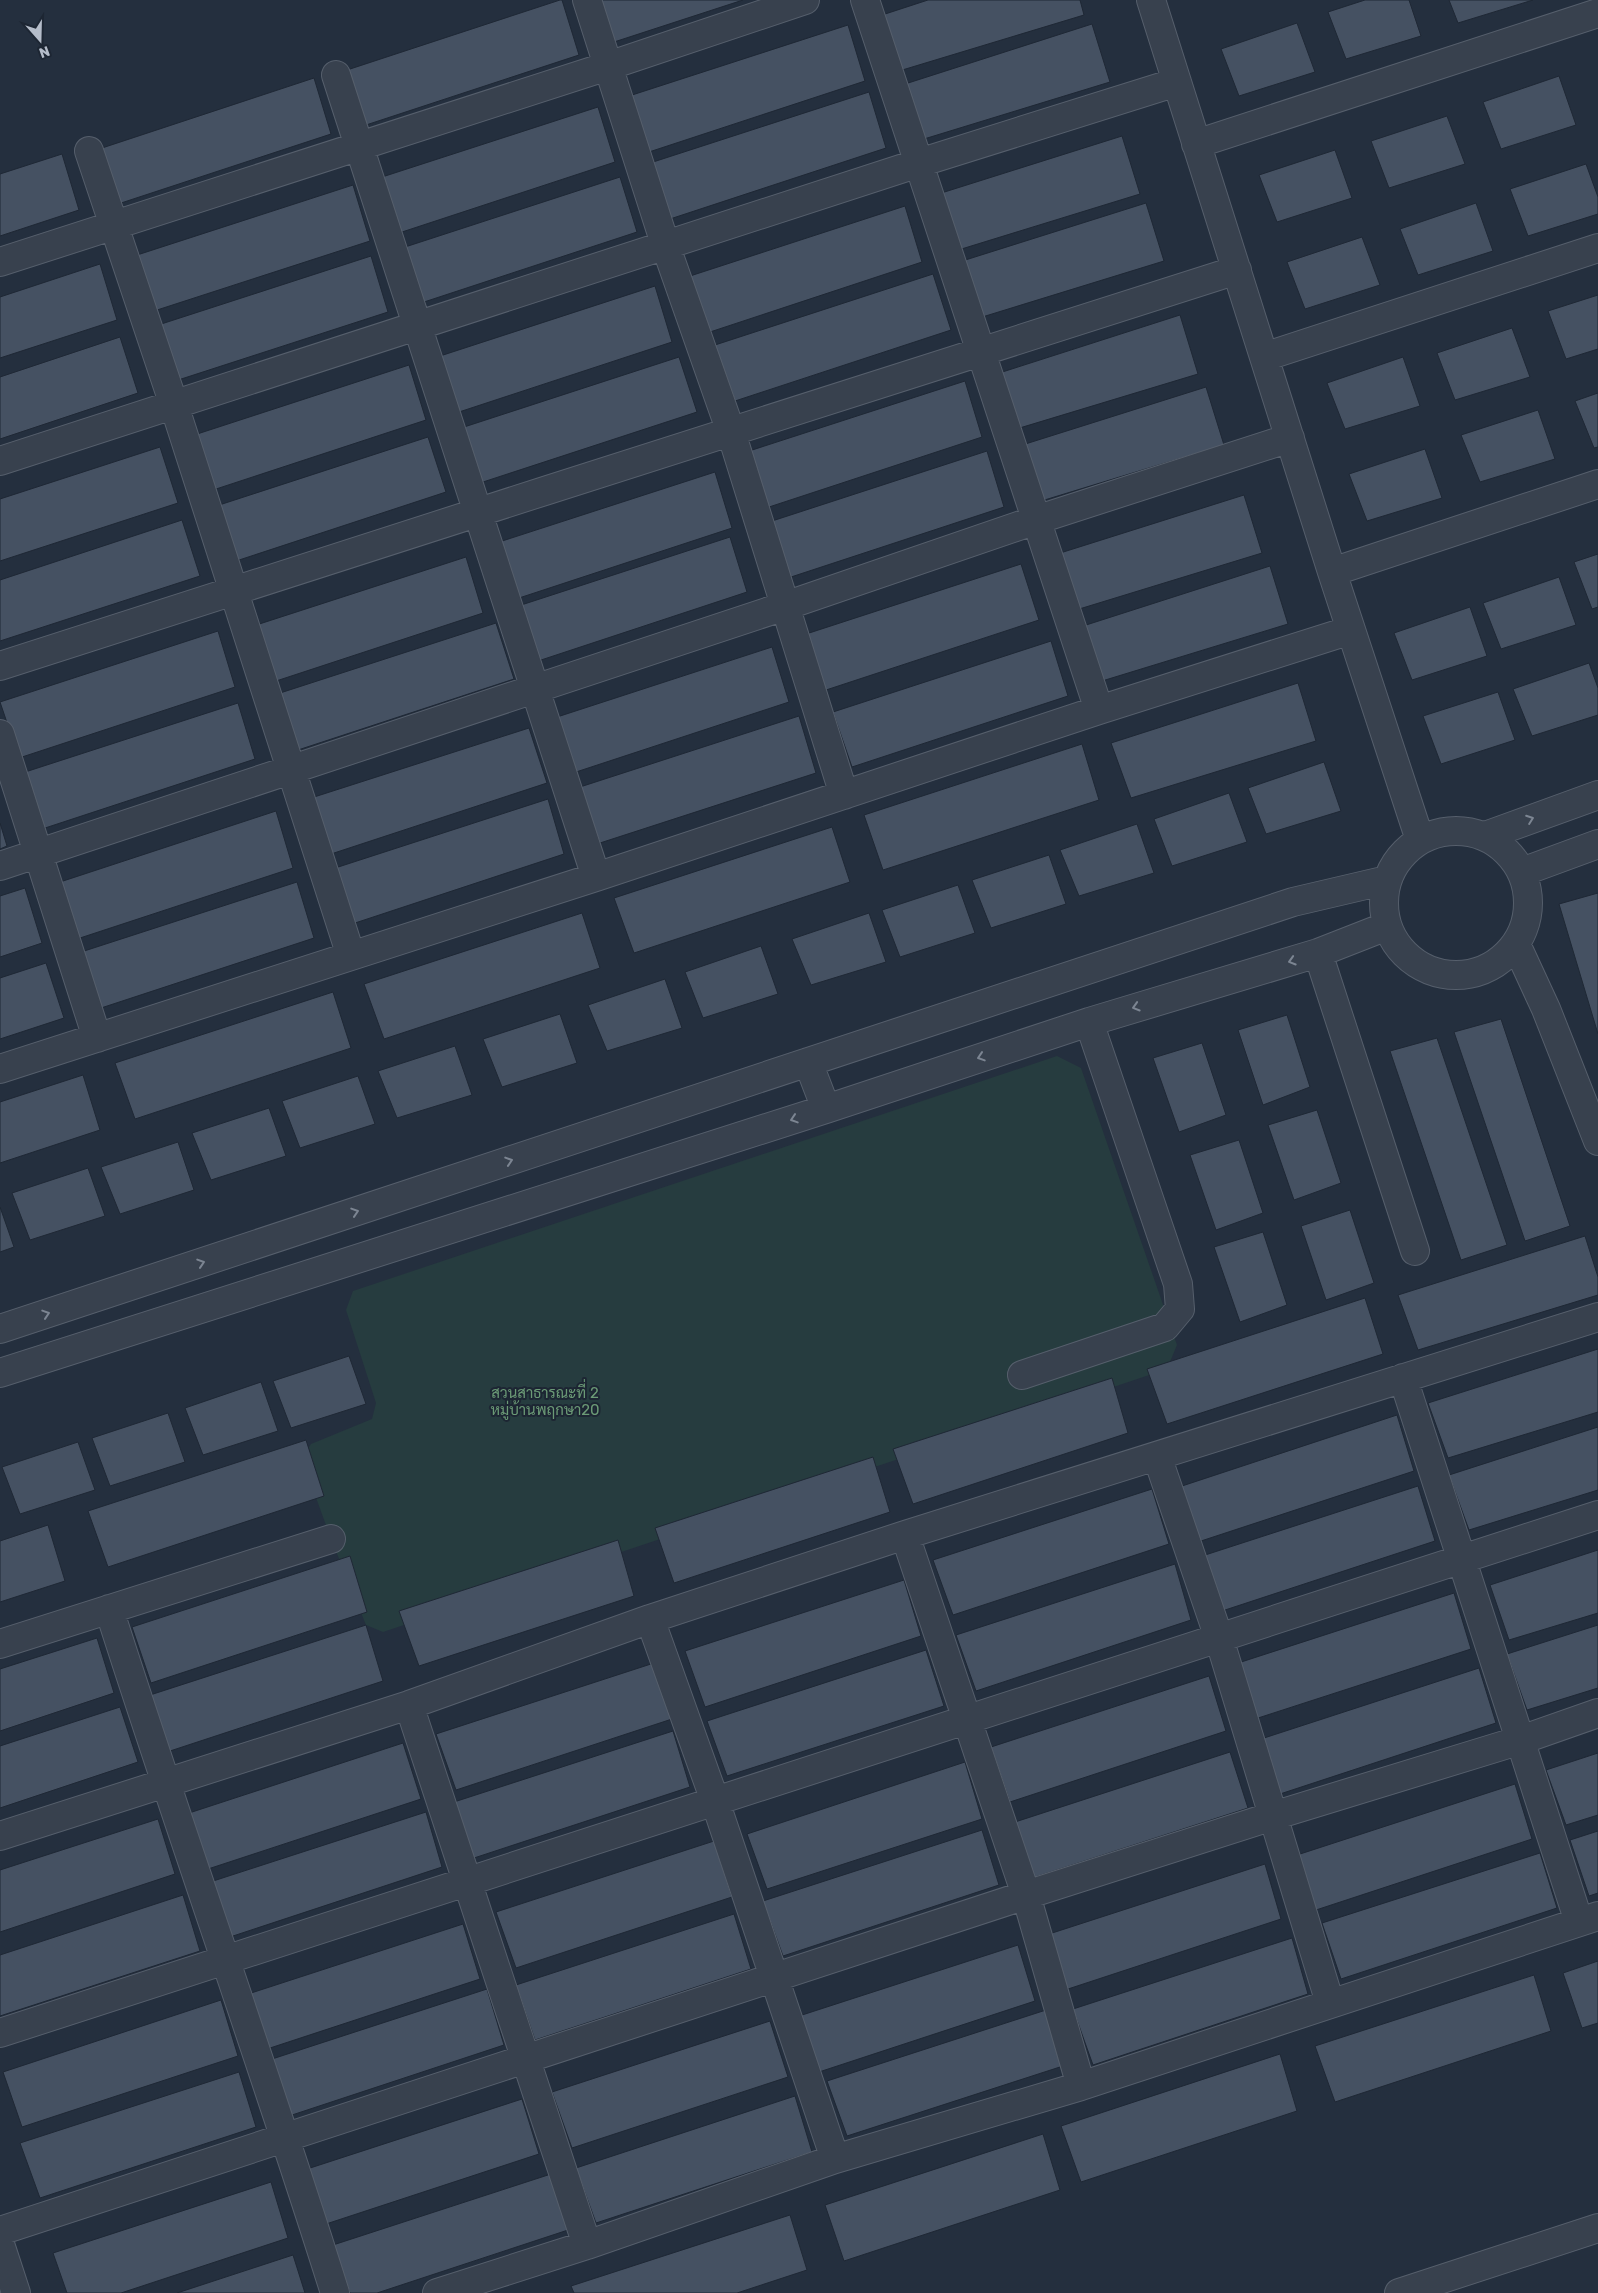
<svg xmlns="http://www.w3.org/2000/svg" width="1598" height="2293" viewBox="0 0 1598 2293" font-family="Rubik,Sarabun,sans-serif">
  <rect width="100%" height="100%" fill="#242f3e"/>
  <path fill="#263c3f" d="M1057 1056 1081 1068 1177 1345 1167 1369 383 1632 366 1625 331 1539 302 1459 311 1444 372 1419 376 1403 346 1310 353 1291Z"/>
  <path fill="#455162" stroke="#1f2835" d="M560 0H562L579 55 363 126 344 71Z
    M596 0H743L611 43Z
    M928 0H1080L1084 15 899 71 879 16Z
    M1365 0H1409L1421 36 1346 59 1328 12Z
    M1449 0H1533L1458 23Z
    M1297 23 1315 72 1239 96 1221 49Z
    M1092 24 1110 82 924 139 905 84Z
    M848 25 865 81 649 152 629 96Z
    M1559 76 1576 125 1501 149 1483 102Z
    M314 78 331 134 115 205 96 150Z
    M869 92 886 148 670 219 650 163Z
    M598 107 615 162 399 233 379 178Z
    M1447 116 1465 164 1389 188 1371 141Z
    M1122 136 1140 194 955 251 935 195Z
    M1335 150 1352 198 1277 222 1259 175Z
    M62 154 79 210 0 236V174Z
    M1586 164 1598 197V214L1528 236 1510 189Z
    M620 177 637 232 421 303 402 248Z
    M353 185 370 241 154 311 134 256Z
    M1146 203 1164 261 979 318 959 262Z
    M1476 203 1493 251 1418 275 1400 229Z
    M905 206 922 262 707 333 687 277Z
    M1362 237 1380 285 1305 309 1287 262Z
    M371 256 388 312 172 382 152 327Z
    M100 264 117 320 0 358V297Z
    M933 274 951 330 735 401 715 345Z
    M655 286 672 342 456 413 437 357Z
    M1598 295V349L1566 359 1548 311Z
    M1180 315 1198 374 1013 430 993 375Z
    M1512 328 1530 377 1455 400 1437 353Z
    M120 337 138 393 0 439V377Z
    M679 357 697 412 480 483 461 428Z
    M1403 357 1420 406 1345 429 1327 383Z
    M409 365 426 420 210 491 191 436Z
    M965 381 982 437 766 508 746 452Z
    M1206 387 1224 445 1038 502 1019 446Z
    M1598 393V447L1594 448 1575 401Z
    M1538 410 1555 459 1480 482 1461 435Z
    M428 437 446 492 230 563 210 508Z
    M160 447 178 503 0 561V499Z
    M1425 449 1442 498 1367 521 1349 474Z
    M987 451 1004 507 788 578 769 522Z
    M715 472 732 528 516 599 496 543Z
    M1244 495 1262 553 1076 610 1057 554Z
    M182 520 200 576 0 641V580Z
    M730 537 747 592 532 663 512 608Z
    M1598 554V607L1592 609 1574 562Z
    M466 557 483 613 267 684 247 628Z
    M1021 564 1039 620 823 691 803 635Z
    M1270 566 1288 624 1102 681 1083 626Z
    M1559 577 1576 625 1501 649 1483 603Z
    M1470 607 1487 656 1412 680 1394 633Z
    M496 623 514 679 298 750 277 694Z
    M218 631 235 687 19 758 0 702Z
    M1051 641 1068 696 852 767 833 712Z
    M772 647 789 702 573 773 554 718Z
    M1589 663 1598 688V715L1532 736 1513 689Z
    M1298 683 1316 741 1131 798 1111 743Z
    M1498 692 1515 740 1441 764 1423 716Z
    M238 703 255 759 39 830 19 774Z
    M799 716 816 773 600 843 580 787Z
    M529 728 547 783 331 854 311 798Z
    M1082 744 1099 800 883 870 864 815Z
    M1324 762 1341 811 1266 834 1248 788Z
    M1229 793 1247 842 1172 866 1154 819Z
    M548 799 564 854 349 925 329 870Z
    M276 811 293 868 77 939 57 883Z
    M0 823 7 846 0 849Z
    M1137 824 1154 873 1079 896 1060 850Z
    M832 827 850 882 634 953 614 898Z
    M1049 855 1066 904 991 928 972 880Z
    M297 882 314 938 98 1009 78 953Z
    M958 885 975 933 900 957 882 910Z
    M25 888 42 943 0 957V896Z
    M1598 893V1034L1559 904Z
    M582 913 600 968 384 1039 364 984Z
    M869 913 886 962 811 985 792 939Z
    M761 946 778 994 703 1018 685 972Z
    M46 963 64 1018 0 1039V978Z
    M665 979 682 1028 607 1051 588 1005Z
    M333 992 351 1048 135 1119 115 1063Z
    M560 1014 577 1063 502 1087 483 1039Z
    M1287 1015 1310 1087 1263 1105 1238 1030Z
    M1501 1019 1570 1226 1525 1241 1454 1032Z
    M1437 1038 1507 1245 1461 1260 1390 1051Z
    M1202 1043 1226 1115 1179 1132 1153 1058Z
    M455 1046 472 1095 397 1118 378 1071Z
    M83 1075 100 1130 0 1163V1102Z
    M358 1076 375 1124 300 1148 282 1101Z
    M269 1108 286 1156 211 1180 192 1133Z
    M1317 1110 1341 1183 1294 1200 1268 1125Z
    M1239 1140 1263 1213 1216 1230 1190 1155Z
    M178 1142 194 1190 120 1214 101 1167Z
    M88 1168 105 1216 30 1240 12 1193Z
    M0 1207 14 1247 0 1252Z
    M1350 1210 1374 1283 1326 1300 1301 1226Z
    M1263 1232 1287 1305 1240 1322 1214 1247Z
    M1585 1236 1598 1277V1295L1418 1350 1398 1295Z
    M1365 1298 1383 1354 1167 1424 1147 1369Z
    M1598 1349V1412L1448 1458 1428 1403Z
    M349 1356 366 1404 291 1428 273 1381Z
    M1112 1378 1128 1433 913 1504 893 1449Z
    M261 1382 278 1431 203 1455 185 1408Z
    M168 1413 185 1462 110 1486 92 1438Z
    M1397 1415 1414 1471 1198 1542 1179 1487Z
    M1598 1427V1490L1469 1530 1449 1475Z
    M306 1440 324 1496 108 1567 88 1511Z
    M78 1442 95 1490 20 1514 2 1467Z
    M873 1457 890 1512 674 1583 655 1528Z
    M1418 1486 1435 1541 1219 1612 1199 1557Z
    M1152 1489 1169 1544 953 1615 933 1560Z
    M48 1525 65 1581 0 1602V1541Z
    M618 1540 634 1596 419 1666 399 1611Z
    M1598 1550V1613L1509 1640 1490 1585Z
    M350 1556 367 1612 151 1683 132 1627Z
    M1175 1564 1191 1620 976 1691 956 1635Z
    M904 1580 921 1636 705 1707 685 1651Z
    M1454 1593 1471 1649 1255 1719 1235 1664Z
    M366 1625 383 1681 167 1752 147 1696Z
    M1598 1625V1688L1527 1710 1507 1654Z
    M97 1638 114 1693 0 1731V1669Z
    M926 1650 944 1706 727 1776 707 1721Z
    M654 1663 672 1719 456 1790 436 1734Z
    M1479 1668 1496 1723 1280 1794 1261 1739Z
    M1209 1676 1226 1731 1010 1802 991 1747Z
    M120 1707 138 1762 0 1808V1746Z
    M673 1731 690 1787 474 1858 454 1802Z
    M403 1743 421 1799 205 1870 186 1814Z
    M1230 1752 1248 1808 1032 1878 1012 1823Z
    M1598 1753V1815L1566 1825 1546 1770Z
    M965 1762 982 1819 767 1889 747 1834Z
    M1515 1784 1532 1839 1316 1910 1297 1855Z
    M426 1812 442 1867 227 1938 207 1883Z
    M158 1819 175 1874 0 1932V1870Z
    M982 1830 999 1885 783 1956 763 1901Z
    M1598 1831V1893L1589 1896 1570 1840Z
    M714 1841 732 1897 516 1968 496 1912Z
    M1540 1853 1557 1908 1341 1979 1322 1923Z
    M1265 1864 1281 1919 1065 1990 1046 1935Z
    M183 1895 200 1951 0 2016V1955Z
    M734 1914 751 1969 535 2040 516 1985Z
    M463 1924 480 1979 264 2050 245 1995Z
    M1292 1938 1308 1994 1093 2065 1073 2009Z
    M1018 1945 1035 2001 819 2072 799 2016Z
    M1598 1961V2023L1582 2028 1563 1973Z
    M1534 1975 1551 2031 1335 2102 1315 2046Z
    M487 1989 504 2045 289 2116 269 2060Z
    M221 2000 238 2056 22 2127 3 2072Z
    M1046 2010 1063 2066 847 2136 827 2081Z
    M770 2021 788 2077 572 2148 552 2092Z
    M1280 2054 1297 2111 1081 2182 1061 2126Z
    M239 2072 256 2127 40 2198 20 2143Z
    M795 2096 812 2152 596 2223 576 2168Z
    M522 2099 539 2154 323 2225 304 2170Z
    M1043 2134 1060 2190 844 2261 825 2205Z
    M551 2174 568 2230 377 2293H350L333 2245Z
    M271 2182 288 2238 121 2293H67L53 2253Z
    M790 2215 807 2270 737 2293H574L571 2286Z
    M293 2255 305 2293H177Z"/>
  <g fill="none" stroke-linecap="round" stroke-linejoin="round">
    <g stroke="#565f6c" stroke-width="30">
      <path id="street" d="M587 0 666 247 731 432 844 795
        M865 0 1099 710
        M1151 0 1332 572 1420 840
        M336 75 596 877
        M1196 144 1598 13
        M89 151 174 405 351 956
        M0 262 608 66 805 0
        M1264 357 1598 248
        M0 461 919 163 1177 82
        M1332 572 1598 484
        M0 666C413 535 823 399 1237 270
        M0 734 97 1038
        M1384 903a72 72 0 1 1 144 0a72 72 0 1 1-144 0Z
        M1485 836 1598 795
        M0 866 785 606 1036 520 1290 438
        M1522 872 1598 844
        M1516 944 1546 1009 1598 1141
        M1318 953 1415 1251
        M808 1062 826 1109
        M0 1069 596 877 1099 710 1351 630
        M0 1329 1293 902 1387 880
        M0 1373 826 1109 1089 1022 1318 953 1387 926
        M1022 1375 1165 1327 1180 1309 1178 1284 1089 1022
        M1403 1378 1579 1922
        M1157 1456 1219 1638 1330 2003
        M905 1535 1026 1895 1081 2086
        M109 1609C182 1838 263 2064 335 2293
        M650 1619 715 1801 835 2159
        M0 1644 331 1539
        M409 1705 587 2245
        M0 1836 409 1705 650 1619 905 1535 1598 1317
        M0 2033 1598 1515
        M0 2231 1026 1895 1273 1816 1521 1740 1598 1713
        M0 2244 16 2293
        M437 2293 587 2245 835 2159 1081 2086 1598 1916
        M1399 2293 1598 2228"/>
    </g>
    <use href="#street" stroke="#38414e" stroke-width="28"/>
  </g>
  <defs><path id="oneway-chevron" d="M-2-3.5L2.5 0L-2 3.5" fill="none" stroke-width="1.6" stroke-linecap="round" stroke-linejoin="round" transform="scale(1.25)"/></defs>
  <g stroke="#7c8592">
    <use href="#oneway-chevron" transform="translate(1530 819) rotate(-20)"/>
    <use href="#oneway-chevron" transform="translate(1292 961) rotate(163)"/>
    <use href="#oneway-chevron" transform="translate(1136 1007) rotate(163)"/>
    <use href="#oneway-chevron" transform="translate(981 1057) rotate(162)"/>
    <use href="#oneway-chevron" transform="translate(794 1119) rotate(162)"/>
    <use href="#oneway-chevron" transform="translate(509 1161) rotate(-18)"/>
    <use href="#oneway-chevron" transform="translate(355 1212) rotate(-18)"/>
    <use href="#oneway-chevron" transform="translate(201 1263) rotate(-18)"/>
    <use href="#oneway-chevron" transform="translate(46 1314) rotate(-18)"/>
  </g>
  <g text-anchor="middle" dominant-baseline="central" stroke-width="4" stroke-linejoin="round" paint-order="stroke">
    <g font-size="15" fill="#6b9a76" stroke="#1d2633">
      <text x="545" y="1393">สวนสาธารณะที่ 2<tspan x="545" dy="17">หมู่บ้านพฤกษา20</tspan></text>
    </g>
  </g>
  <g transform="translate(40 40) rotate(160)" stroke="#1d2633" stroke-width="4" paint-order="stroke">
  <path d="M0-4L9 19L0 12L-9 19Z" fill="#b4bcc9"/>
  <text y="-8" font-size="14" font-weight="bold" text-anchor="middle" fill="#b4bcc9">N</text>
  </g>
</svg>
